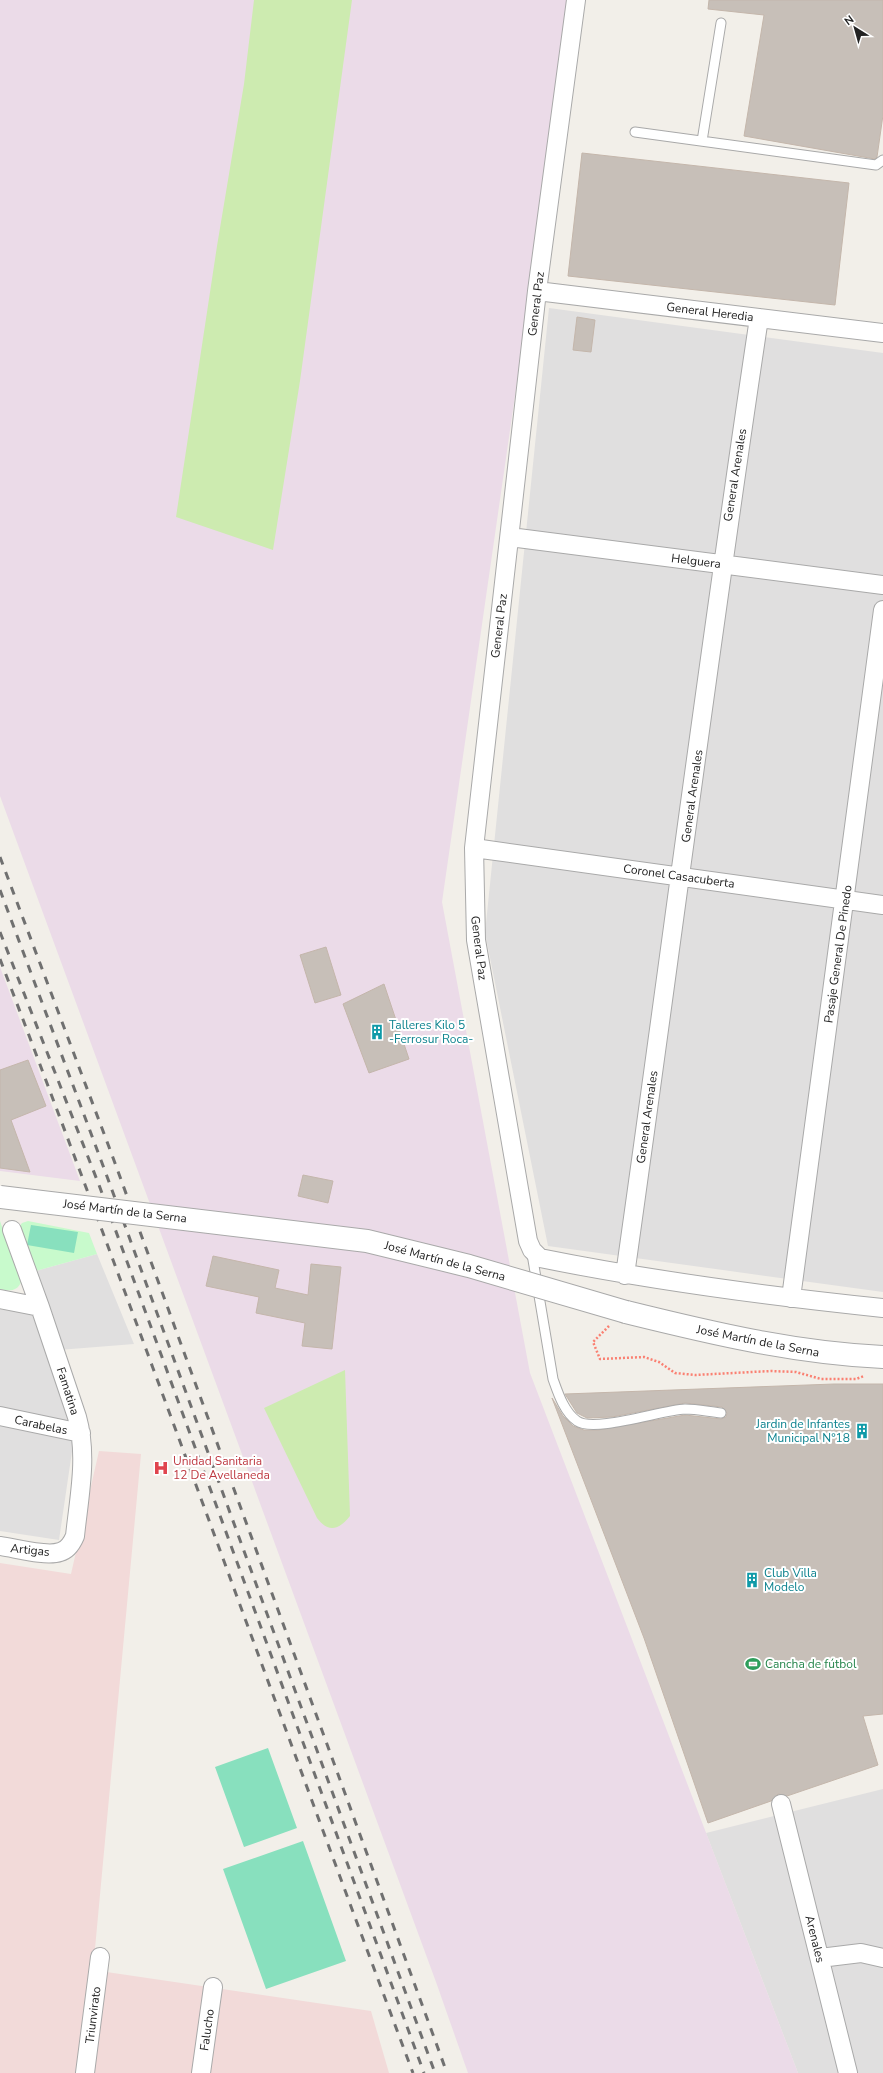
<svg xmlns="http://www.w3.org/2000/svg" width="883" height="2073" viewBox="0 0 883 2073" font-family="'Nunito Sans',sans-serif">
  <rect width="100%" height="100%" fill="#f2efe9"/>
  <path fill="#e0dfdf" d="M549 308 883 353V1292L548 1246 485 933Z
    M97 1254 134 1344 46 1351 74 1438 59 1540 0 1531V1309L10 1311 42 1301 32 1272Z
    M883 1789V2073H798L706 1833Z"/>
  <path fill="#f2dad9" d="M99 1451 141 1454 93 1970 371 2011 389 2073H0V1563L71 1574Z"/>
  <path fill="#ebdbe8" d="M0 0H572L442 902 530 1373 798 2073H468L436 1982 0 796Z
    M0 967 80 1181 0 1171Z"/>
  <path fill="#cdebb0" d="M254 0H352L300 381 273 550 176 517 217 246 244 84Z
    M345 1370 350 1516C339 1530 328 1533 317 1518L264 1408Z"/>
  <path fill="#c8facc" d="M0 1221 21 1282C17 1292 9 1291 0 1289Z
    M28 1221 89 1233 97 1254 32 1272 19 1227 22 1223Z"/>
  <path fill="#88e0be" d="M31 1225 78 1232 74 1253 27 1245Z
    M268 1748 297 1828 244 1847 215 1767Z
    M303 1841 346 1961 266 1989 223 1869Z"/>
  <path fill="#c7bfb8" stroke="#c4b6ab" d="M709 0H883V115L877 157 875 159 744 136 764 15 708 9Z
    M582 153 849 183 835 305 568 276Z
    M577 317 595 320 591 352 573 350Z
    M326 947 341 995 315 1003 300 955Z
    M384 984 409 1059 369 1073 343 1004Z
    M28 1060 46 1106 11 1120 30 1172 0 1168V1070Z
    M303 1175 333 1181 328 1203 298 1196Z
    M213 1256 279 1270 275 1288 308 1295 311 1264 341 1267 332 1349 302 1346 305 1323 256 1313 259 1297 206 1286Z
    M834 1384H883V1714L863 1716 878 1765 787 1796 778 1794 771 1801 708 1823 644 1638 552 1398 563 1416 573 1426 584 1430H598L685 1415 721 1419 726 1417 727 1413 722 1407 685 1403 612 1417 587 1418 577 1413 565 1394Z"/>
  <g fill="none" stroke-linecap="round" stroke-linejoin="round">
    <g stroke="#a9a9a9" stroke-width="11">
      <path id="service" d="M635 132 876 165 883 160
        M702 141 721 23
        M532 1254 553 1379C558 1393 564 1412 577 1421 594 1433 662 1410 685 1409 697 1409 710 1412 721 1413"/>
    </g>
    <g stroke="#a9a9a9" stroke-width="20">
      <path id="minor" d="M576 0 537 291 474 848 476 940 528 1241 532 1250 540 1258C654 1281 767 1296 883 1308
        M537 291 883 333
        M510 537 883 585
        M474 848 883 905
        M625 1275C670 956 711 636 759 318
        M791 1298 883 610
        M0 1299 40 1307
        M0 1416 81 1433
        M0 1546C15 1548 46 1557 60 1552 68 1550 72 1543 75 1536 79 1497 88 1456 77 1417L40 1307 12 1230
        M781 1804 848 2073
        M820 1958 861 1953 883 1958
        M85 2073 100 1957
        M201 2073 213 1987"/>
    </g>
    <g stroke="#a9a9a9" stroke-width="24">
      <path id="tertiary" d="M626 1312C711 1333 795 1353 883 1357"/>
    </g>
    <path stroke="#fa8072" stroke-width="2.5" stroke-dasharray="2 2" stroke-linecap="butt" d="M609 1326 593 1342 600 1359 644 1357 659 1362 675 1373 695 1375 771 1371 796 1372 821 1379H856L864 1376"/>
    <use href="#service" stroke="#fff" stroke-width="9"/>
    <use href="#minor" stroke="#fff" stroke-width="18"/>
    <use href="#tertiary" stroke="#fff" stroke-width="22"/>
    <path stroke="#707070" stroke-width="3" stroke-dasharray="8 8" stroke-linecap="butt" d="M0 857 112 1155 447 2073
      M0 890 105 1171 435 2073
      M0 932 99 1185 424 2073
      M0 959C141 1329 274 1702 413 2073"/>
    <g stroke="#a9a9a9" stroke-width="24" stroke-linecap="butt">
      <path id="tertiary-bridge" d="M0 1197 367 1241 469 1266 626 1312"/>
    </g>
    <use href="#tertiary-bridge" stroke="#fff" stroke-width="22"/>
  </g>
  <defs>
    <g id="building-bare" transform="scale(1.2)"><path d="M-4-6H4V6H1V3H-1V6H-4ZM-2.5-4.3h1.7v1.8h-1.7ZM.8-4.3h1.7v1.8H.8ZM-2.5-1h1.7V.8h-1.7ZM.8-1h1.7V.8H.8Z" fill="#0f9aa8" stroke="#fff" stroke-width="2.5" paint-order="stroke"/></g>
    <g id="hospital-bare" transform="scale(1.2)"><path d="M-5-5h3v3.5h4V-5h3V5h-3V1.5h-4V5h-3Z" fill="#e0444e" stroke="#fff" stroke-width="2.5" paint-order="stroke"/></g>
    <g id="stadium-bare" transform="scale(1.2)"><path d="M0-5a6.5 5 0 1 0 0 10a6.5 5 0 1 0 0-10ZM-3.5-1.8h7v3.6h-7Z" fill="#2e9e5b" stroke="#fff" stroke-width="2.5" paint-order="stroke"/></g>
  </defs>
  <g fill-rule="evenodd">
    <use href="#building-bare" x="377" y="1032"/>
    <use href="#building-bare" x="862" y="1431"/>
    <use href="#hospital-bare" x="161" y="1468"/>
    <use href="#building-bare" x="752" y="1580"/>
    <use href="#stadium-bare" x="753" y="1664"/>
  </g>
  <g text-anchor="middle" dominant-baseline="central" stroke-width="4" stroke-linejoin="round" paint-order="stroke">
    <g font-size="12" fill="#222" stroke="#fff">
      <text transform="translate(536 304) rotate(-83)">General Paz</text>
      <text transform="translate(710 312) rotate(7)">General Heredia</text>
      <text transform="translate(735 475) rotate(-81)">General Arenales</text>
      <text transform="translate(696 561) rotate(7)">Helguera</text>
      <text transform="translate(499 626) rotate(-83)">General Paz</text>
      <text transform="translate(692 796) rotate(-82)">General Arenales</text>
      <text transform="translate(679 876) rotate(8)">Coronel Casacuberta</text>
      <text transform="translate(479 948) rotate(83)">General Paz</text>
      <text transform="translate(838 954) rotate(-82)">Pasaje General De Pinedo</text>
      <text transform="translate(647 1117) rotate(-82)">General Arenales</text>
      <text transform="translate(125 1211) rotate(7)">José Martín de la Serna</text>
      <text transform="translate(445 1261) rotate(15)">José Martín de la Serna</text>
      <text transform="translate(758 1341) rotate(11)">José Martín de la Serna</text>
      <text transform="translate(68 1391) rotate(72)">Famatina</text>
      <text transform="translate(41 1425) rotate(12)">Carabelas</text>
      <text transform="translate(30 1550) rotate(6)">Artigas</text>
      <text transform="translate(815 1939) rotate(76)">Arenales</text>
      <text transform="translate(93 2015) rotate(-83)">Triunvirato</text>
      <text transform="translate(207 2030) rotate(-82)">Falucho</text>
    </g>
    <g font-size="12" fill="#0d838f" stroke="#fff" text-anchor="start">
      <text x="389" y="1025">Talleres Kilo 5<tspan x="389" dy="14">-Ferrosur Roca-</tspan></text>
      <text x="850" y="1424" text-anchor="end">Jardin de Infantes<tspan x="850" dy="14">Municipal N°18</tspan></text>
      <text x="764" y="1573">Club Villa<tspan x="764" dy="14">Modelo</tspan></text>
    </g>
    <g font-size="12" fill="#be3a42" stroke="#fff" text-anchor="start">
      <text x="173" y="1461">Unidad Sanitaria<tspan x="173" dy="14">12 De Avellaneda</tspan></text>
    </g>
    <g font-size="12" fill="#27864d" stroke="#fff" text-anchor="start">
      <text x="765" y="1664">Cancha de fútbol</text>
    </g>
  </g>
  <g transform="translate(855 28) rotate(323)" stroke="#ffffff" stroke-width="3" paint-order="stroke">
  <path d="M0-3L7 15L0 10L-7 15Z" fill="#222222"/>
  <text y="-6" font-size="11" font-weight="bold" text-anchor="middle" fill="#222222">N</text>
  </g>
</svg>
